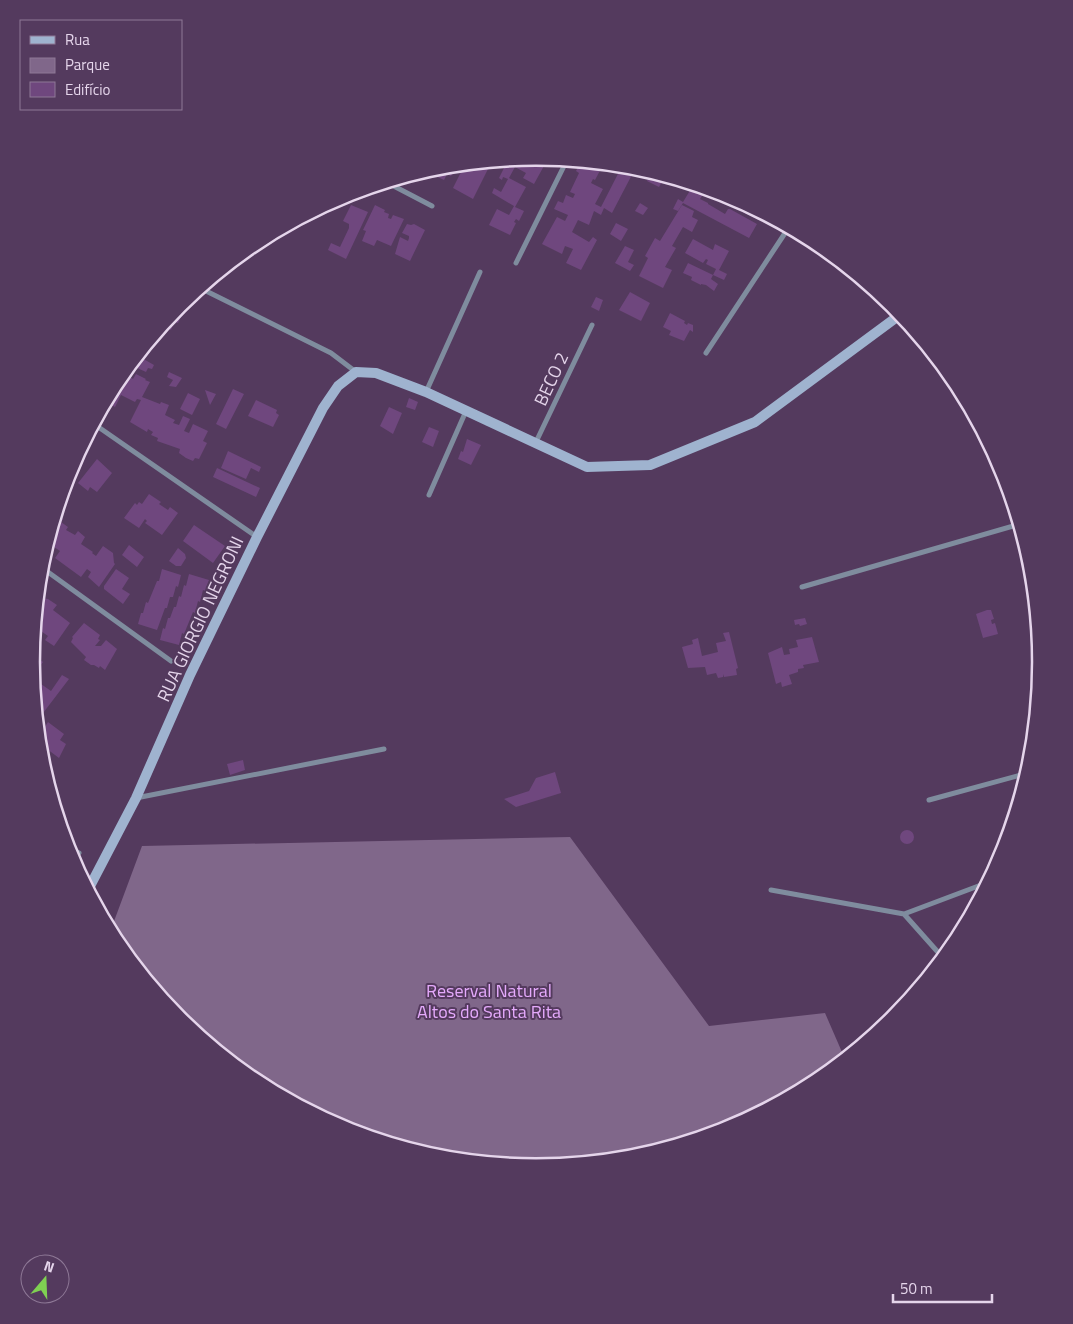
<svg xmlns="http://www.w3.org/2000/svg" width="1073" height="1324" viewBox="0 0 1073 1324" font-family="'Titillium Web',sans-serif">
  <rect width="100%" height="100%" fill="#543a5e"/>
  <path fill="#80678a" d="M570 837 709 1026 825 1013 845 1059 817 1082 730 1129 635 1158 536 1167 438 1157 343 1129 256 1082 179 1019 116 942 110 932 142 846Z"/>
  <path fill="#6f477e" d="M533 157 545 164 534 184 523 178 526 173 515 167 509 178 526 187 515 207 524 211 519 221 516 219 514 222 516 223 510 235 489 225 497 209 509 215 514 206 492 193 494 188 501 192 508 179 503 177 502 180 499 178 508 160H519Z
    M492 161 473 199 453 188 465 164Z
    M586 162 604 163 595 180 593 179 591 183 603 189 595 204 601 207 621 168 623 169 625 166 636 167 612 213 604 208 601 215 594 211 589 225 578 220 572 232 589 242 593 237 597 240 581 270 566 263 573 249 565 246 562 254 542 244 557 217 565 221 568 215 554 209 558 201 563 203 566 195 573 198 575 194 570 192 579 173 576 171 580 163 584 165Z
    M457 165 451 176 447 174 444 180 425 171 424 174 420 172 438 166Z
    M652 172 665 176 659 187 647 181Z
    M694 184 707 188 700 199 708 203V204L725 214 728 209H730L757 224 749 238 683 203 678 211 673 209 678 199 683 202Z
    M737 199 764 213 760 220 733 205Z
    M640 203 648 208 643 215 635 211Z
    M351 205 368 212 346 259 328 250 331 243 340 247 349 228V224L343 221Z
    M375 205 385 210 384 212 389 214 388 218 391 219 393 215 404 219 391 246 377 240 374 246 362 241 366 231 363 230Z
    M682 205 694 211 692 217 698 220 692 232 683 227 672 246 676 248 665 267 672 270 663 288 639 276 648 258 645 256 655 238 660 241Z
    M616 223 628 229 621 241 610 234Z
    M407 224 411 225 414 224 425 230 410 261 395 254 400 237 408 241 409 238V236L402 233Z
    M693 239 713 250 715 244 729 251 719 270 727 274 724 280 713 275 716 269 706 264 708 260 706 259 703 263 685 253Z
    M625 246 634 250 628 262 634 265 630 271 615 263Z
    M688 263 713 275 711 279 718 284 714 291 706 285 701 284V285L691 280 692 277 683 273Z
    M630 292 650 303 641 321 619 310Z
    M596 297 603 300 599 311 591 307Z
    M179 305 185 308 178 323 174 322 171 330 162 326Z
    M670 313 685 321 684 323 687 325 688 323 693 325V332L690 330 684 341 669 335 671 331 663 327Z
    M140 357 154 365 152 369 148 368 146 372 135 367Z
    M169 372 182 378 176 387 169 386 173 380 167 377Z
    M136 374 146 379 145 380 150 382 142 397 160 404 161 402 169 405 165 415 175 420 173 423 179 425 183 416 190 419 184 431 189 433 193 424 208 431 203 441 207 443 199 459 195 458 193 461 186 458 179 453 180 449 157 441 158 438 151 435 153 432 148 429 147 432 130 422 141 400 137 399 135 402 121 395 115 407 106 402 121 376 129 379 130 377 133 379Z
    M233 389 244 394 226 429 216 424Z
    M205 390 216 394 210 405Z
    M188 393 200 399 192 415 180 409Z
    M409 398 418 402 415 410 406 407Z
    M256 400 277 410 276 413 279 415 273 427 248 416Z
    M389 407 402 413 393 434 380 426Z
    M429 427 439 431 433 447 422 442Z
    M467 439 481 445 471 465 458 459 461 451 463 452Z
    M228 451 261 467 259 472 251 468 246 479 221 468Z
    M97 459 112 473 97 492 90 487 88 491 78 483Z
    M217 468 260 488 256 497 213 477Z
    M149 494 161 502 159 504 168 510 170 507 178 513 162 535 145 523 147 521 145 519 139 528 124 518 135 503 137 505 139 502 142 504Z
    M56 514 63 519 61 522 68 527 66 530 75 535 78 531 85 537 81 544 93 552 92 553 96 556 103 546 113 553 114 563 115 564 99 587 88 577 91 572 87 569 81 577 55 558 60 551 54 547 50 553 45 550Z
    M194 525 225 546 213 563 183 541Z
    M129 545 144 557 137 567 122 555Z
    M178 548 185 554 186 558 181 566H176L169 561Z
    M116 569 129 578 122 589 130 594 123 604 104 589V586Z
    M162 569 181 575 178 587 176 586 173 597H170L167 608H165L157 630 138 624 141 613H143L146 602 148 603 157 581H159Z
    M189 574 209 580 205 591 203 590 200 602 198 601 195 613 193 612 184 634 182 633 179 645 160 640 163 628 165 629 168 618H170L174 607H176L179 596 181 597 184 585 186 586Z
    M42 598 48 599 57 605 53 610 70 623 54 646 45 640 48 636 35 627 37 601 40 602Z
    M987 610H991L994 619 991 620 992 624 995 623 998 634 983 638 976 614Z
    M805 618 807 624 800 626 799 624 795 625 794 620Z
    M84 623 100 635 98 639 100 640 95 646H101L106 640 117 649 105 670 100 666 99 668 94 665H91L84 660 86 657 71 642 73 638 72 637Z
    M729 632 738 668 736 669 737 675 724 677V674L723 677 718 678 716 673 707 675 705 667 688 668 682 647 693 644 692 640 698 638 702 656 718 652 716 643 726 641 723 633Z
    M812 637 819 662 803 665 804 668 798 669V672L789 675 792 684 782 687 781 682 776 684 768 653 782 647 784 655 790 654 789 649 798 647 796 640Z
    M32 654 43 662 35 673 32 672Z
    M62 675 69 679 37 721 34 689 37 691 41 684 51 691Z
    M48 722 64 734 60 740 66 744 59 758 47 749 48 747 39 740V736Z
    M243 760 245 770 230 775 227 764Z
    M555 772 561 793 516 807 504 799 529 791 536 778Z
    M900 837a7 7 0 1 1 14 0a7 7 0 1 1-14 0Z"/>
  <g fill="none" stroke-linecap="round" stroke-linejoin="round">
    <path stroke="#7f8c9e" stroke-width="5" d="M386 182 432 206
      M516 263 567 160
      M200 288 331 353 356 372
      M706 353 789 227
      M426 392 480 272
      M94 424 257 537
      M535 444 592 325
      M429 495 466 411
      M41 567 171 661
      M802 587 1020 524
      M136 798 384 749
      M929 800 1028 773
      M67 847 79 853
      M771 890 904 914 944 959
      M904 914 989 882"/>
    <path stroke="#9fb3cf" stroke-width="10" d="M88 890 136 798 190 675 257 537 323 408 338 386 356 372 376 373 426 392 587 467 650 465 755 422 901 314"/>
  </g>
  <g text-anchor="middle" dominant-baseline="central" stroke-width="4" stroke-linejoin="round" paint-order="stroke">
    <g font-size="18" fill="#e5d5eb" stroke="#543a5e">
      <text transform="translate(551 379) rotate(-65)">BECO 2</text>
      <text transform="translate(200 619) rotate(-65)">RUA GIORGIO NEGRONI</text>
    </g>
    <g font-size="18" fill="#e5aafc" stroke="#543a5e">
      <text x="489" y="990">Reserval Natural<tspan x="489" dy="21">Altos do Santa Rita</tspan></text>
    </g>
  </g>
  <path d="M0 0H1073V1324H0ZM40 662a496 496 0 1 1 992 0a496 496 0 1 1-992 0Z" fill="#543a5e" fill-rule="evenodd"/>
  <path fill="none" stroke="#e5d5eb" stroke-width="2.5" d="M40 662a496 496 0 1 1 992 0a496 496 0 1 1-992 0Z"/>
  <rect x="20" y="20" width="162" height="90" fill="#543a5e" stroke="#8e7896"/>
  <rect x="30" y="36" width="25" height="8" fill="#9fb3cf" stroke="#8e7896"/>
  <text x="65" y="45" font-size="15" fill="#e5d5eb">Rua</text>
  <rect x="30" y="58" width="25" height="15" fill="#80678a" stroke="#8e7896"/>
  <text x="65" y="70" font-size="15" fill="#e5d5eb">Parque</text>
  <rect x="30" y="82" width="25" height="15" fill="#6f477e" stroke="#8e7896"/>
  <text x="65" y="95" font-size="15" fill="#e5d5eb">Edifício</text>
  <g transform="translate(45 1279) rotate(19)"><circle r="24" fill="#543a5e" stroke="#8e7896"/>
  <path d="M0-4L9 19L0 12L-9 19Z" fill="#7fd052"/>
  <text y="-8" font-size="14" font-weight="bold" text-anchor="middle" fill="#e5d5eb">N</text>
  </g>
  <path d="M893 1294v8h99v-8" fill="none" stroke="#e5d5eb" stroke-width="2.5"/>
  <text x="900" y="1294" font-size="15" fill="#e5d5eb" stroke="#543a5e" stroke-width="4" paint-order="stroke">50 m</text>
</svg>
